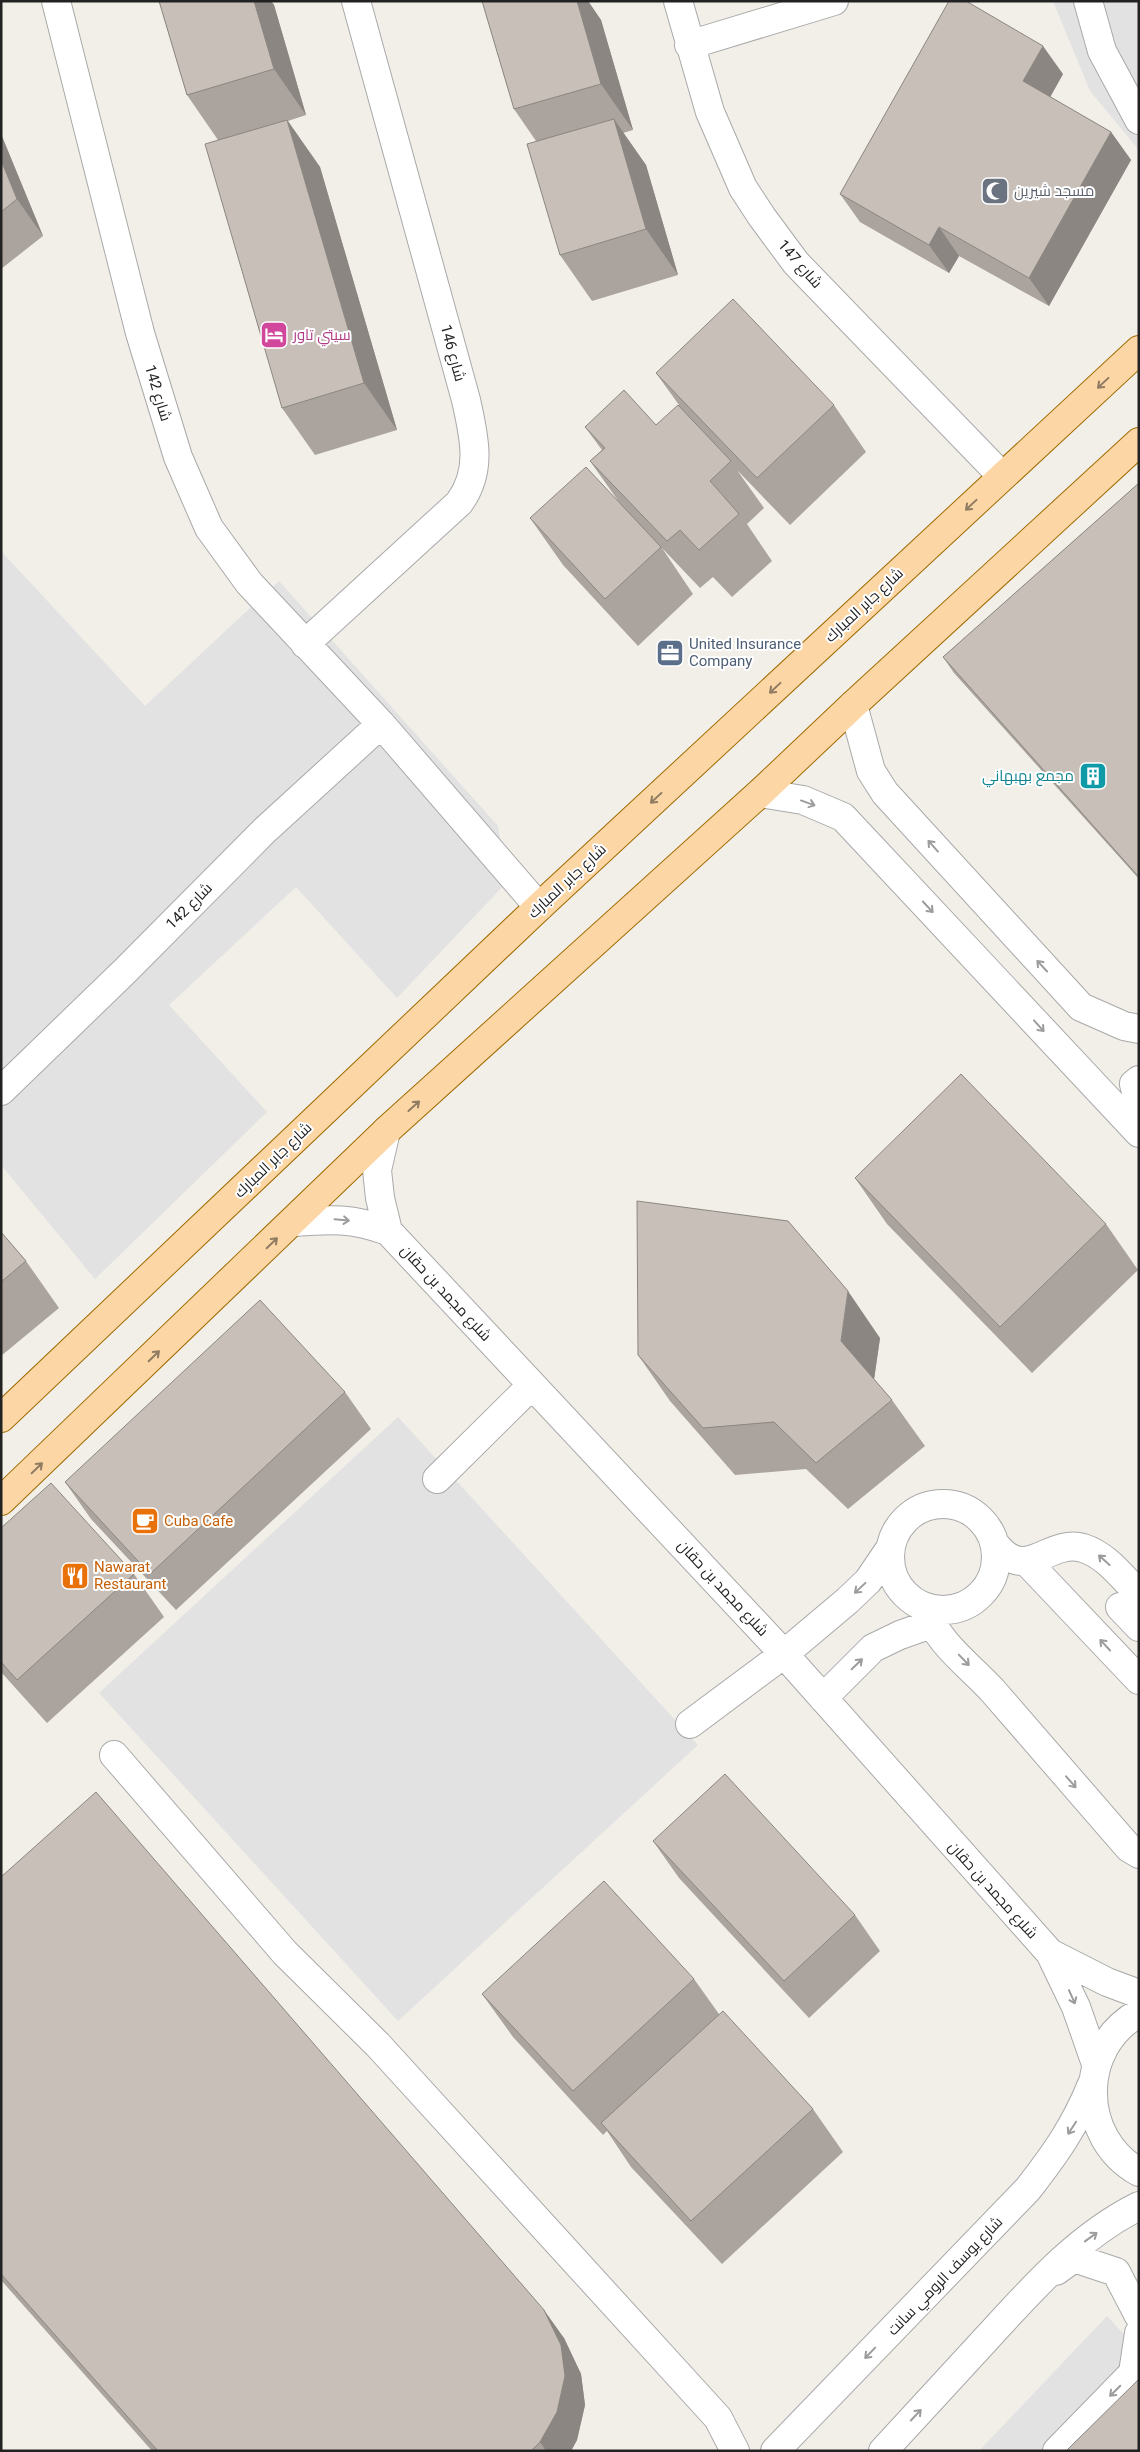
<svg xmlns="http://www.w3.org/2000/svg" width="1140" height="2452" viewBox="0 0 1140 2452" font-family="Roboto,Cairo,sans-serif">
  <rect width="100%" height="100%" fill="#f2efe9"/>
  <path fill="#e2e2e2" d="M1053 1H1139V150L1090 91Z
    M1 551 145 706 279 581 498 826 507 882 397 998 296 887 169 1005 267 1112 95 1279 1 1165Z
    M398 1417 698 1745 398 2021 99 1693Z
    M1107 2316 1139 2351 1092 2451H979Z"/>
  <g fill="none" stroke-linecap="round" stroke-linejoin="round">
    <g stroke="#a9a9a9" stroke-width="30">
      <path id="minor" d="M56 1 140 333 178 457 209 528 249 583 381 724 539 907
        M678 1 710 112 743 188 762 217 796 263 1002 476
        M1088 1 1102 51 1139 120
        M689 45 834 1
        M305 644 459 503C483 471 474 436 466 400L356 1
        M853 705 871 771 885 793 1081 1007 1124 1026 1139 1029
        M760 793 803 800 843 817 1139 1133
        M1139 1080 1134 1084 1139 1104
        M1 1091 126 970 264 831 381 724
        M294 1222C331 1219 352 1218 388 1231L380 1198 377 1170 386 1131
        M388 1231 784 1654 1050 1953 1076 2007 1096 2064
        M437 1479 532 1385
        M890 1557a53 53 0 1 1 106 0a53 53 0 1 1-106 0Z
        M995 1544C1027 1585 1047 1538 1083 1548 1106 1555 1122 1577 1139 1594
        M1027 1562 1139 1680
        M1120 1607 1139 1627
        M926 1608C935 1641 970 1666 992 1690 1038 1743 1084 1796 1129 1848L1139 1854
        M823 1698 873 1648 900 1635 931 1624
        M690 1724 784 1654 847 1601 868 1581 889 1550
        M114 1755 285 1953 378 2045 718 2418 735 2451
        M1050 1953 1107 1982 1139 1994
        M1139 2013C1077 2047 1078 2138 1139 2172
        M1056 2271 1074 2258 1116 2272 1139 2316
        M775 2451 1028 2189C1056 2153 1075 2126 1092 2084
        M883 2451C918 2413 952 2376 987 2338 1032 2289 1078 2236 1139 2206
        M1057 2451 1133 2373 1139 2333"/>
    </g>
    <g stroke="#a06b00" stroke-width="30">
      <path id="major" d="M1 1418 539 907 1139 350
        M1 1501 386 1131 760 793 853 705 1139 442"/>
    </g>
    <use href="#minor" stroke="#fff" stroke-width="28"/>
    <use href="#major" stroke="#fcd6a4" stroke-width="28"/>
  </g>
  <path fill="#aba49e" d="M159 1H271L274 5 306 115 288 121 320 167 397 430 315 455 282 408 218 140 187 95Z
    M482 1H588L601 20 633 130 623 133 646 165 678 275 592 301 560 255 536 141 514 109Z
    M1063 74 1050 97 1111 132 1131 160 1049 306 959 256 949 273 860 222 840 194Z
    M1 134 43 236 1 269Z
    M656 373 834 405 866 452 790 525 737 470 764 508 747 524 772 561 732 597 713 577 700 588 662 548 693 594 638 646 563 565 530 518 619 502 590 461 602 450 585 427 656 425 679 405Z
    M1139 483V879L954 673 943 657Z
    M855 1178 1106 1224 1138 1270 1032 1373 887 1224Z
    M1 1232 26 1261 59 1308 1 1356Z
    M880 1338 874 1379 892 1400 925 1446 848 1509 806 1469 735 1475 670 1401 638 1355Z
    M345 1392 371 1429 176 1610 91 1519 65 1482Z
    M1 1528 134 1574 164 1617 47 1723 1 1672Z
    M653 1841 855 1915 880 1951 809 2018 679 1878Z
    M1 1877 564 2338 581 2374 585 2405 577 2440 571 2451H152L1 2280Z
    M694 1979 719 2014 813 2109 843 2152 722 2264 631 2167 607 2131 603 2135 513 2037 482 1994Z"/>
  <path fill="#8b8681" d="M254 1H271L274 5 306 115 274 69Z
    M577 1H588L601 20 633 130 601 84Z
    M1043 46 1063 74 1043 110 1023 81Z
    M614 119 646 165 678 275 646 229Z
    M287 120 320 167 397 430 364 383Z
    M1111 132 1131 160 1049 306 1029 278Z
    M1 134 43 236 17 199 1 160Z
    M939 227 959 256 949 273 929 245Z
    M848 1291 880 1338 873 1387 841 1341Z
    M544 2310 564 2338 581 2374 585 2405 577 2440 571 2451H546L540 2442Z"/>
  <path fill="#c7bfb8" stroke="#8b8681" d="M159 1H254L274 69 187 95Z
    M482 1H577L601 84 514 109Z
    M949 1H966L1043 46 1023 81 1111 132 1029 278 939 227 929 245 840 194Z
    M614 119 646 229 560 255 527 144Z
    M287 120 364 383 282 408 205 144Z
    M1 160 17 199 1 212Z
    M733 299 834 405 757 478 656 373Z
    M624 390 656 425 678 405 731 461 710 481 739 514 699 550 680 530 667 541 590 461 605 448 585 427Z
    M586 467 661 547 605 599 530 518Z
    M1139 483V875L1138 876 943 657Z
    M961 1074 1106 1224 1000 1327 855 1178Z
    M637 1201 788 1221 848 1291 841 1341 892 1400 816 1463 774 1422 703 1428 638 1355Z
    M1 1232 26 1261 1 1282Z
    M260 1300 345 1392 150 1574 65 1482Z
    M51 1483 134 1574 17 1680 1 1662V1528Z
    M725 1774 855 1915 784 1981 653 1841Z
    M96 1792 544 2310 561 2345 565 2376 557 2412 540 2442 531 2451H158L1 2274V1877Z
    M604 1881 694 1979 573 2091 482 1994Z
    M723 2011 813 2109 691 2221 601 2123Z
    M1139 2379V2451H1066Z"/>
  <defs><path id="oneway-shaft" d="M-6 0H5M1.5-3L5.5 0L1.5 3" fill="none" stroke-width="1.6" stroke-linecap="round" stroke-linejoin="round" transform="scale(1.25)"/></defs>
  <g stroke="#8f7c63">
    <use href="#oneway-shaft" transform="translate(1103 383) rotate(137)"/>
    <use href="#oneway-shaft" transform="translate(971 505) rotate(137)"/>
    <use href="#oneway-shaft" transform="translate(775 688) rotate(137)"/>
    <use href="#oneway-shaft" transform="translate(656 798) rotate(137)"/>
    <use href="#oneway-shaft" transform="translate(414 1106) rotate(-42)"/>
    <use href="#oneway-shaft" transform="translate(272 1243) rotate(-44)"/>
    <use href="#oneway-shaft" transform="translate(154 1356) rotate(-44)"/>
    <use href="#oneway-shaft" transform="translate(37 1468) rotate(-44)"/>
  </g>
  <g stroke="#9c9c9c">
    <use href="#oneway-shaft" transform="translate(808 803) rotate(20)"/>
    <use href="#oneway-shaft" transform="translate(933 846) rotate(-132)"/>
    <use href="#oneway-shaft" transform="translate(928 907) rotate(47)"/>
    <use href="#oneway-shaft" transform="translate(1042 966) rotate(-133)"/>
    <use href="#oneway-shaft" transform="translate(1039 1026) rotate(48)"/>
    <use href="#oneway-shaft" transform="translate(342 1220) rotate(5)"/>
    <use href="#oneway-shaft" transform="translate(1104 1560) rotate(-138)"/>
    <use href="#oneway-shaft" transform="translate(860 1588) rotate(137)"/>
    <use href="#oneway-shaft" transform="translate(1105 1645) rotate(-133)"/>
    <use href="#oneway-shaft" transform="translate(964 1660) rotate(46)"/>
    <use href="#oneway-shaft" transform="translate(857 1664) rotate(-44)"/>
    <use href="#oneway-shaft" transform="translate(1071 1782) rotate(49)"/>
    <use href="#oneway-shaft" transform="translate(1072 1997) rotate(66)"/>
    <use href="#oneway-shaft" transform="translate(1072 2128) rotate(123)"/>
    <use href="#oneway-shaft" transform="translate(1091 2237) rotate(-36)"/>
    <use href="#oneway-shaft" transform="translate(870 2353) rotate(134)"/>
    <use href="#oneway-shaft" transform="translate(1115 2391) rotate(135)"/>
    <use href="#oneway-shaft" transform="translate(916 2415) rotate(-47)"/>
  </g>
  <defs>
    <g id="mosque-square" transform="scale(1.4375)"><rect x="-9" y="-9" width="18" height="18" rx="4" fill="#6b7280" stroke="#fff"/><path d="M3.5-4.9A6 6 0 1 0 3.5 4.9A5 5 0 1 1 3.5-4.9Z" fill="#fff"/></g>
    <g id="hotel-square" transform="scale(1.4375)"><rect x="-9" y="-9" width="18" height="18" rx="4" fill="#d1479c" stroke="#fff"/><path d="M-6-4.5h1.5V1H6V5H4.5V3h-9V5H-6ZM-4 0a1.8 1.8 0 1 1 3.6 0ZM.5 0V-2.5h3Q6-2.5 6 0Z" fill="#fff"/></g>
    <g id="office-square" transform="scale(1.4375)"><rect x="-9" y="-9" width="18" height="18" rx="4" fill="#5c6f8a" stroke="#fff"/><path d="M-6-3h4V-5.5h4V-3h4V5H-6ZM-1-4.5V-3h2v-1.5ZM-6 0V1H6V0Z" fill="#fff"/></g>
    <g id="building-square" transform="scale(1.4375)"><rect x="-9" y="-9" width="18" height="18" rx="4" fill="#0f9aa8" stroke="#fff"/><path d="M-4-6H4V6H1V3H-1V6H-4ZM-2.5-4.3h1.7v1.8h-1.7ZM.8-4.3h1.7v1.8H.8ZM-2.5-1h1.7V.8h-1.7ZM.8-1h1.7V.8H.8Z" fill="#fff"/></g>
    <g id="cafe-square" transform="scale(1.4375)"><rect x="-9" y="-9" width="18" height="18" rx="4" fill="#e8710a" stroke="#fff"/><path d="M-5.5-4.5H6V0H3Q3 3.5 0 3.5H-2.5Q-5.5 3.5-5.5 0ZM3-3.2v2h1.7v-2ZM-6 4.5H4V6H-6Z" fill="#fff"/></g>
    <g id="restaurant-square" transform="scale(1.4375)"><rect x="-9" y="-9" width="18" height="18" rx="4" fill="#e8710a" stroke="#fff"/><path d="M-5-6h1v4h1v-4h1v4h1v-4h1v5L-1.5 .5V6h-2V.5L-5-1ZM5-6V6H3V1.5H1.5Q1.5-4 5-6Z" fill="#fff"/></g>
  </defs>
  <g fill-rule="evenodd">
    <use href="#mosque-square" x="995" y="191"/>
    <use href="#hotel-square" x="274" y="335"/>
    <use href="#office-square" x="670" y="653"/>
    <use href="#building-square" x="1093" y="776"/>
    <use href="#cafe-square" x="145" y="1521"/>
    <use href="#restaurant-square" x="75" y="1576"/>
  </g>
  <g text-anchor="middle" dominant-baseline="central" stroke-width="4" stroke-linejoin="round" paint-order="stroke">
    <g font-size="15" fill="#5b616d" stroke="#fff" text-anchor="start">
      <text x="1014" y="191">مسجد شيرين</text>
    </g>
    <g font-size="15" fill="#222" stroke="#fff">
      <text transform="translate(800 264) rotate(49)">شارع 147</text>
      <text transform="translate(453 353) rotate(75)">شارع 146</text>
      <text transform="translate(158 393) rotate(73)">شارع 142</text>
      <text transform="translate(864 605) rotate(-43)">شارع جابر المبارك</text>
      <text transform="translate(567 881) rotate(-43)">شارع جابر المبارك</text>
      <text transform="translate(189 906) rotate(-45)">شارع 142</text>
      <text transform="translate(273 1160) rotate(-44)">شارع جابر المبارك</text>
      <text transform="translate(446 1293) rotate(47)">شلرع مجمد بن حقان</text>
      <text transform="translate(723 1588) rotate(47)">شلرع مجمد بن حقان</text>
      <text transform="translate(993 1890) rotate(48)">شلرع مجمد بن حقان</text>
      <text transform="translate(945 2276) rotate(-46)">شارع يوسف الرومي سانت</text>
    </g>
    <g font-size="15" fill="#b23c85" stroke="#fff" text-anchor="start">
      <text x="293" y="335">سيتي تاور</text>
    </g>
    <g font-size="15" fill="#4e5e75" stroke="#fff" text-anchor="start">
      <text x="689" y="644">United Insurance<tspan x="689" dy="17">Company</tspan></text>
    </g>
    <g font-size="15" fill="#0d838f" stroke="#fff" text-anchor="end">
      <text x="1074" y="776">مجمع بهبهاني</text>
    </g>
    <g font-size="15" fill="#c56008" stroke="#fff" text-anchor="start">
      <text x="164" y="1521">Cuba Cafe</text>
      <text x="94" y="1567">Nawarat<tspan x="94" dy="17">Restaurant</tspan></text>
    </g>
  </g>
  <rect width="1140" height="2452" fill="none" stroke="#222222" stroke-width="5"/>
</svg>
